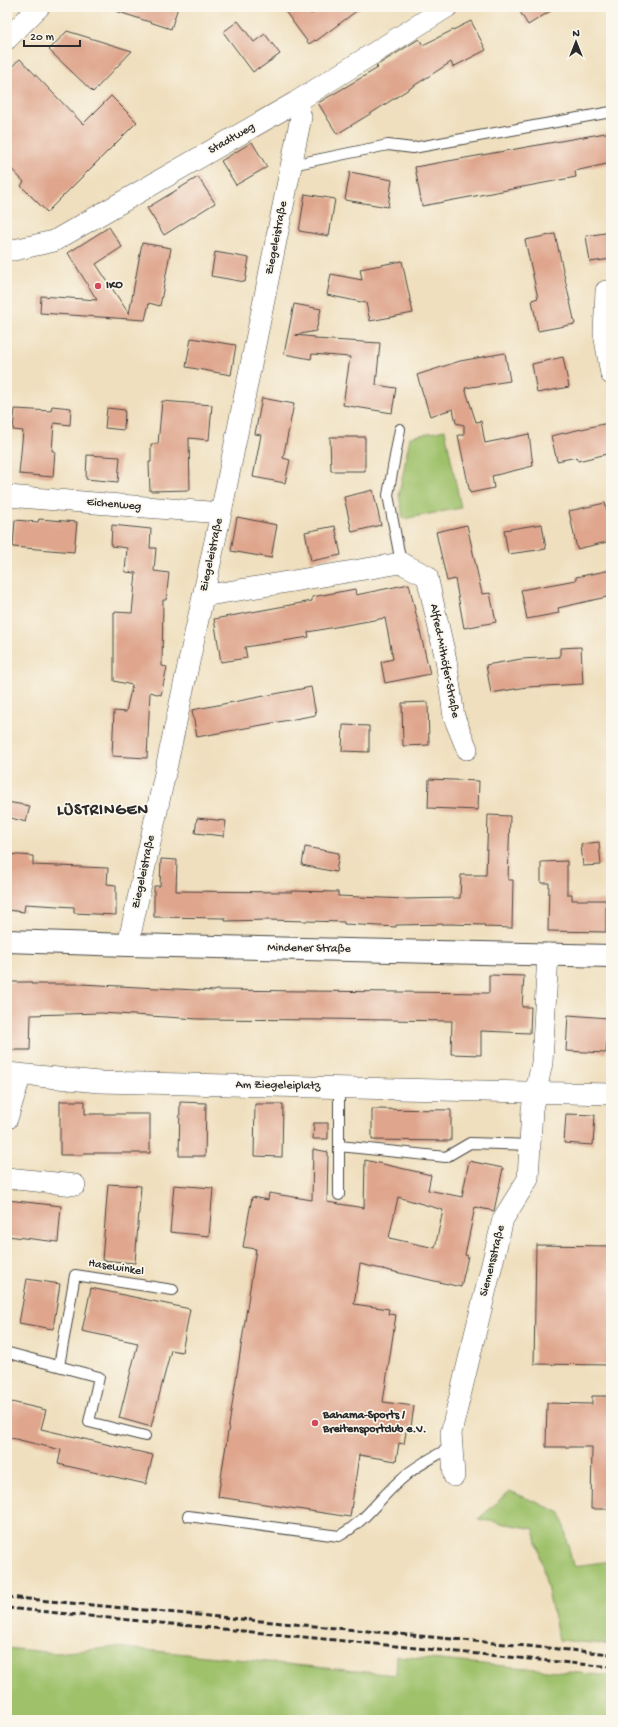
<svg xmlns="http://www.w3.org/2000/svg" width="618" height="1727" viewBox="0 0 618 1727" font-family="'Gochi Hand',sans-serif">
  <rect width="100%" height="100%" fill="#fbf7ec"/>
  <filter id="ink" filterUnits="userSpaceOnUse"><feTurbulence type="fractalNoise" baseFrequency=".025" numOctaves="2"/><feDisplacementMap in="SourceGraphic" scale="8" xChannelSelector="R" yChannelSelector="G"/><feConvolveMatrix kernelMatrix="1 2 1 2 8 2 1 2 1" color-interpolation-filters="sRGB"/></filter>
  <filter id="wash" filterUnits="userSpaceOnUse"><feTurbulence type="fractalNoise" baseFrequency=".012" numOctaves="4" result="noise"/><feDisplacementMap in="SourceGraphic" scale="16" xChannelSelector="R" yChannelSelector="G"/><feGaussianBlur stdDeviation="0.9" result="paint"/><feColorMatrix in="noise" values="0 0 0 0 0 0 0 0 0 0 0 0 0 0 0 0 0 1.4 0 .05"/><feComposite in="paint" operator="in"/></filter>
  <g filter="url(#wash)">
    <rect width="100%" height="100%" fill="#efdfbe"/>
    <path fill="#9fc16a" stroke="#65764a" d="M445 430 461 508 403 519 399 494 410 437Z
      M510 1491 561 1513 573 1566 611 1561V1645L559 1640 534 1529 478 1519Z
      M116 1647 396 1675 397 1656 611 1676V1720H7V1648L56 1653Z"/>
    <g id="blocks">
      <path fill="#dfa68d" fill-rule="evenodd" d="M113 7H178L171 29 113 10Z
        M282 7H305L311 14 320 7H362L316 41 315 40 309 44Z
        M517 7H557L528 25Z
        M238 21 254 42 265 34 280 54 259 69 258 68 253 72 223 32Z
        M471 21 486 50 453 67 451 62 370 114 337 134 318 103 378 68 376 66 419 39 423 45Z
        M67 31 132 51 93 92 49 50Z
        M20 59 83 124 111 96 137 122 47 212 21 186 24 182 7 164V71Z
        M611 132V163L575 171 576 177 422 206 415 167Z
        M252 142 267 167 236 185 221 161Z
        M350 172 392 180 388 207 345 200Z
        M198 177 215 203 164 235 147 208Z
        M305 194 335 199 329 236 299 231Z
        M109 227 122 247 96 264 129 314 142 243 171 248 160 306 149 303 145 320 40 313 41 296 97 300 68 253Z
        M611 232V259L590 262 586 236Z
        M555 234 575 324 538 331 532 300 538 298 525 240Z
        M215 252 249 258 245 282 211 276Z
        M402 261 413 313 370 321 366 303 327 295 331 274 362 280 360 269Z
        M294 304 321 309 316 331 295 335 315 337V339L380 343 376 385 396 388 392 413 343 405 350 357 312 354 311 359 284 354Z
        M191 338 236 345 231 375 186 367Z
        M505 353 510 381 465 388 476 422 481 421 485 443 529 434 533 466 492 476 494 488 470 493 458 435H464V425L456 423 453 409 430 416 417 375 460 361Z
        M563 357 569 387 537 393 532 364Z
        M262 398 294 404 283 458 290 460 285 483 253 477 261 435 255 434Z
        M162 401 212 405 209 440 189 438 190 490 150 491 149 462H151V444H158Z
        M52 406 71 408 70 425 54 423 52 451H55L53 477 19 474 23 431 13 430 15 409 51 411Z
        M107 408 125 410 124 430 105 428Z
        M608 423 611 435V453L578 461 577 457 557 461 551 436Z
        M330 437H365V471H331Z
        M87 455 120 457 118 482 86 479Z
        M373 490 381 525 352 532 344 497Z
        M605 503 611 528V541L577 549 569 511Z
        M237 517 277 525 271 558 231 551Z
        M39 519 77 522 74 552 13 547 15 520 38 522Z
        M542 524 546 549 508 554 504 530Z
        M112 525 151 529 150 548H156L154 571 169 573 166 600H163L162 666 167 667 161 695 150 692 147 758 112 756 114 711 126 712 132 685 114 681V612L132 613 136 573 125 572 127 548 111 546Z
        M467 525 482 594 490 593 496 622 464 628 455 579 447 581 436 532Z
        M335 526 341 555 311 561 305 532Z
        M611 570V596L558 608 559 613 527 619 521 590 576 580V577Z
        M409 584 430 674 385 683 381 662 393 659 385 618 308 632 309 637 245 647 247 658 221 662 214 619 312 601V597L355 589 356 595Z
        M581 647 583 684 527 687 491 693 486 665 521 659 560 657V648Z
        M311 687 316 715 197 737 192 710Z
        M428 702 429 745 403 746 402 703Z
        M343 725 369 726V752L342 751Z
        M429 779 479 781 478 810 428 808Z
        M7 802 30 806 26 822 7 817Z
        M488 815 510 816 508 880H513L512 928 485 927V925L449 924 396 925V927L344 924V922L269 920 225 921V918L154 917V886H160L161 859 177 860 176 891 292 892V891L338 892V896L406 899 460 898 461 875H486Z
        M197 818 226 821 224 836 195 833Z
        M599 842 601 865 583 866 581 844Z
        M305 847 339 853 336 872 302 865Z
        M7 854 33 856V865L108 868 107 884 116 885V915L74 913V907L25 904 24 912 7 910Z
        M567 861V894H572V900H606V932L548 931 549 883H541V862Z
        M489 975 524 976 522 1007H531L530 1033 481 1031V1055L451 1054 452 1021 323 1019V1020L198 1019 101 1013 31 1015 30 1050H7V982H31V984H81L215 991V990L489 993Z
        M568 1015 608 1018 606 1053 566 1051Z
        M60 1101H85V1114H150V1153H84V1155H60Z
        M180 1102 206 1103 205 1156H179Z
        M255 1104H283L282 1157 254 1156Z
        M372 1109 451 1110V1141L372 1140Z
        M566 1114 595 1115 593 1145 564 1143Z
        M314 1123H328V1139H313Z
        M313 1149 328 1152 327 1202 364 1208 365 1160 431 1175 428 1190 462 1197 469 1161 503 1168 494 1211 475 1207 465 1255 468 1256 461 1287 360 1264 354 1304 389 1309 388 1314 396 1315 383 1402 414 1406 411 1427 407 1426 404 1444 399 1443 396 1461 359 1455 350 1517 218 1497 256 1249 243 1247 252 1197 268 1200 269 1193 312 1200ZM398 1197 443 1210 435 1248 389 1238Z
        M108 1184 141 1186 135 1263 102 1260Z
        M174 1185 213 1188 209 1236 170 1232Z
        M7 1200 61 1206 58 1242 7 1236Z
        M536 1245 611 1246V1365L534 1364Z
        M27 1279 60 1284 53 1329 19 1323Z
        M91 1288 190 1309 182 1352 171 1350 151 1427 119 1418 138 1343 82 1331Z
        M592 1396H611V1509H591L592 1447H546L547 1403 592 1404Z
        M7 1401 46 1410 41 1429 153 1455 146 1484 58 1464 61 1450 7 1437Z"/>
    </g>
  </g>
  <g filter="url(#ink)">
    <use href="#blocks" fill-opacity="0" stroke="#484641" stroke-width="1"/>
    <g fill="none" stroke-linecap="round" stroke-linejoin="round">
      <g stroke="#484641" stroke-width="12">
        <path id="lane" d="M292 165 388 145 413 148 611 112
          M400 429 388 495 401 563
          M339 1099V1146L446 1157 470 1143 530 1145
          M339 1195V1146
          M7 1354 9 1353 99 1377 89 1422 145 1436
          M59 1366 75 1275 173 1290
          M188 1516 339 1536C367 1521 381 1495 405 1476 418 1464 437 1456 452 1446"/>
      </g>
      <g stroke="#484641" stroke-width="22">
        <path id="street" d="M7 39 39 7
          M7 250H14L54 241 296 102 447 7
          M606 291 604 333 611 374
          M7 496 221 513
          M203 596 401 563 427 576 446 660 454 717 467 749
          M128 945 221 513 301 117 296 102
          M7 1073 99 1082 611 1094
          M7 1119 21 1074
          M7 1178 75 1185
          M454 1476 451 1433 503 1219 528 1179 532 1109 542 1063 548 954"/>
      </g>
      <g stroke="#484641" stroke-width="24">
        <path id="secondary" d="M7 941 128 945 611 956"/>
      </g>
      <use href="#lane" stroke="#fff" stroke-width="10"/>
      <use href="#street" stroke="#fff" stroke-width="21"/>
      <use href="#secondary" stroke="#fff" stroke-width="22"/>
      <path stroke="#2b2b2b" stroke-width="3" stroke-dasharray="6 3" stroke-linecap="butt" d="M7 1597 611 1654
        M7 1608 611 1667"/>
    </g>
  </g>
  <g fill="#d1495b" stroke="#fbf7ec" stroke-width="1.5">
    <circle cx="98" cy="286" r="4"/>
    <circle cx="315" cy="1423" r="4"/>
  </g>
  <g text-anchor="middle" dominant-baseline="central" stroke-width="3.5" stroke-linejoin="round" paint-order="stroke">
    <g font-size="12" fill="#2b2b2b" stroke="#fbf7ec">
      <text transform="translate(232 139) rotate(-30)">Stadtweg</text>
      <text transform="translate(277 238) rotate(-79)">Ziegeleistraße</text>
      <text transform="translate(114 505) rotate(5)">Eichenweg</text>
      <text transform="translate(212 555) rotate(-78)">Ziegeleistraße</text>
      <text transform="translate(444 661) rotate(79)">Alfred-Mithöfer-Straße</text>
      <text transform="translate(144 872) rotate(-78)">Ziegeleistraße</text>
      <text transform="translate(309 949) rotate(1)">Mindener Straße</text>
      <text transform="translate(278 1086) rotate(1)">Am Ziegeleiplatz</text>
      <text transform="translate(493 1261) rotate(-76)">Siemensstraße</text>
      <text transform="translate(116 1268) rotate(9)">Hasewinkel</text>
    </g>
    <g font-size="12" font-weight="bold" fill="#2b2b2b" stroke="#fbf7ec" text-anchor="start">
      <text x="106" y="286">IKO</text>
      <text x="323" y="1416">Bahama-Sports /<tspan x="323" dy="14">Breitensportclub e.V.</tspan></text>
    </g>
    <g font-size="16" font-weight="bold" letter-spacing="1" fill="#2b2b2b" stroke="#fbf7ec">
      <text x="103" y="811">LÜSTRINGEN</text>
    </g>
  </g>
  <rect width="618" height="1727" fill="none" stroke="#fbf7ec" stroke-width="24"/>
  <g transform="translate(576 42)" stroke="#fbf7ec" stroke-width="3" paint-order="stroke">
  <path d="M0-3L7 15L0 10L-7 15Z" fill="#2b2b2b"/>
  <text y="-6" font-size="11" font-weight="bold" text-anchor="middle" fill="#2b2b2b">N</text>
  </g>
  <path d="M24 40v6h56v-6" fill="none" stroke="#2b2b2b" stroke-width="2"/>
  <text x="30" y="40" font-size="12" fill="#2b2b2b" stroke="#fbf7ec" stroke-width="3" paint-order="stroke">20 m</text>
</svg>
